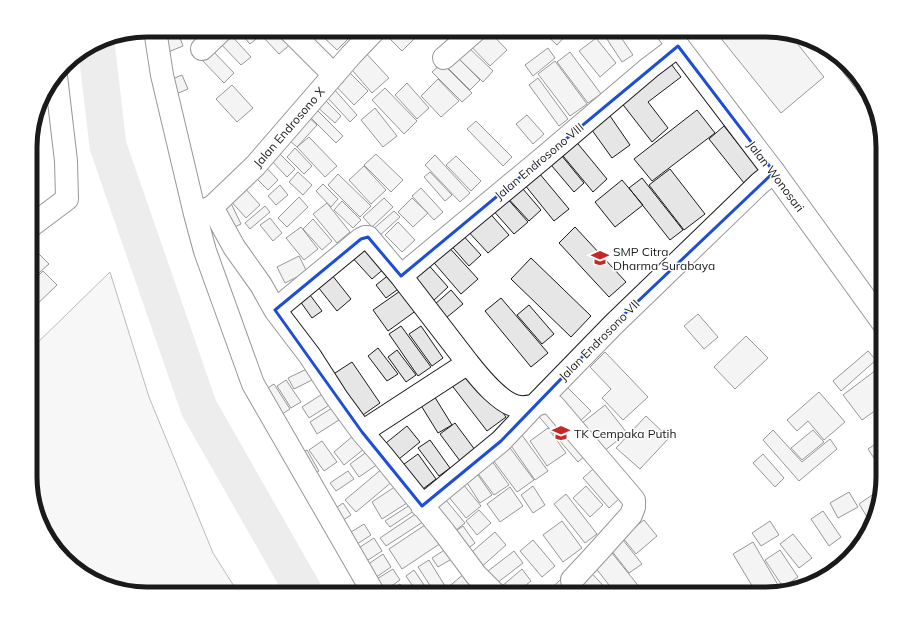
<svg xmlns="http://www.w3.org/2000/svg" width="913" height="624" viewBox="0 0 913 624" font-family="Mulish,sans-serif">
  <rect width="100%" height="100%" fill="#fff"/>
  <path fill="#ededed" stroke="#6a6a6a" d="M110 272 149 397 213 553 239 594H140L76 570 46 536 31 492V349Z"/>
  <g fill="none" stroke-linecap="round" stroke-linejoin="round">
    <path stroke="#d7d7d7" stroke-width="37" d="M96 43 108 146 199 408 305 594"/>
  </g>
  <path fill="#e6e6e6" stroke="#1a1a1a" d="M160 30H177L183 46 168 52Z
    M238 30H265L266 31 250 44Z
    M271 30H283L293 42 279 54 263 37Z
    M316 30H346L352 35 337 50Z
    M381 30H412L417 36 402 51Z
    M478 30H488L507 50 490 66 466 41Z
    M495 30H509L502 37Z
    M523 30H538L530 37Z
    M543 30H562L567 34 557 45 542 31Z
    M608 30H616L633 55 622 62 603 33Z
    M726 30H773L792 37 824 77 781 113 719 36Z
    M229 33 251 57 241 65 219 42Z
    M596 38 616 63 600 77 579 51Z
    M466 45 493 71 483 82 456 56Z
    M210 48 234 73 224 83 200 58Z
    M548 48 555 58 533 76 525 65Z
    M362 49 389 78 372 93 346 63Z
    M570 52 601 94 588 103 557 62Z
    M458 58 480 80 470 90 448 68Z
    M668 60 681 77 648 102 668 128 652 142 617 97Z
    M555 61 587 104 570 116 538 74Z
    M442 63 472 93 462 102 432 72Z
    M844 63 871 95 876 115 839 67Z
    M344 67 368 91 354 105 330 80Z
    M182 75 188 89 176 94 170 80Z
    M538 78 568 119 559 126 529 85Z
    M438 79 459 101 441 117 421 96Z
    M407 83 429 108 417 119 395 95Z
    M232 85 253 108 237 122 216 99Z
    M385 88 417 121 404 134 372 100Z
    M334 89 357 115 350 122 326 96Z
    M322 97 341 116 335 123 315 105Z
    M314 107 343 136 336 143 307 114Z
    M375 108 397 136 383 147 361 120Z
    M697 110 715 133 652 181 634 159Z
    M304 113 317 125 297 147 283 135Z
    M608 113 630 145 612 158 589 126Z
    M527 115 544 134 533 144 516 124Z
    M476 121 512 157 503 166 467 129Z
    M724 126 760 171 744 183 709 139Z
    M309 137 337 166 325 177 297 147Z
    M574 139 607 179 593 192 559 151Z
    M295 148 312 166 304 174 287 157Z
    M275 149 295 169 287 177 267 156Z
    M557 150 584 183 574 192 546 159Z
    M376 154 403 180 391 192 364 165Z
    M435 155 470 193 460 202 425 165Z
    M456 156 481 181 471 191 446 165Z
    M261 162 278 180 268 190 251 173Z
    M364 166 386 190 371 204 349 180Z
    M534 167 569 209 554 221 520 179Z
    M670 169 705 214 684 230 649 185Z
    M298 172 312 185 303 195 289 182Z
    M430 172 452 195 445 201 424 177Z
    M338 174 371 206 360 217 328 185Z
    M642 178 683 230 670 240 629 188Z
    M622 180 643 205 615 227 595 202Z
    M517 182 541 210 529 221 504 194Z
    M323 184 338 199 331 207 316 191Z
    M280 185 288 195 276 205 268 196Z
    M243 186 260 205 246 218 229 199Z
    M421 188 443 212 434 220 412 196Z
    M505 196 528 222 514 234 491 208Z
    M299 197 308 207 287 227 278 218Z
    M384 198 393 207 372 227 363 217Z
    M412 198 428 213 413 227 398 212Z
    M229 199 241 224 226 231 214 206Z
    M342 201 361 220 353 228 334 210Z
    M327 203 350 232 337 243 313 214Z
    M265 206 270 212 250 229 245 223Z
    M486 209 509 235 488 253 465 228Z
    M394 211 400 217 378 237 372 230Z
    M270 218 282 233 273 241 260 225Z
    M313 219 332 241 322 250 303 229Z
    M398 222 415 240 402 252 385 235Z
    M301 227 318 249 304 260 286 238Z
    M575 227 626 282 609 297 559 243Z
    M883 228V239L877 232Z
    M459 231 481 255 469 266 447 241Z
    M363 241 386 267 372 279 349 254Z
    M445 243 478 279 461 294 429 257Z
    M31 246 49 264 33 278 31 276Z
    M299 256 307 272 285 283 277 267Z
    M531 258 591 316 571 337 511 279Z
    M425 261 448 287 432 302 409 276Z
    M328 270 351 299 337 311 314 282Z
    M43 271 57 285 31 310V277L34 280Z
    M390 274 401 287 386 298 376 285Z
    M304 287 322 311 312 318 295 294Z
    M403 289 417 310 388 331 373 310Z
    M451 290 463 304 446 318 434 305Z
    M501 298 548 353 531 367 485 311Z
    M529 305 554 334 542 344 517 315Z
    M698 314 718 337 704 349 684 326Z
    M401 326 431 367 418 376 389 334Z
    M421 326 443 358 432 366 409 334Z
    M746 336 768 358 735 389 714 367Z
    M378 348 398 374 387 381 368 356Z
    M397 350 416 375 406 382 388 357Z
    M868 351 876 360 841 391 833 381Z
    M605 352 648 397 623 420 602 398 611 389 590 367Z
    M352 362 380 403 360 417 332 375Z
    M313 366 318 377 294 389 288 378Z
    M880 367 883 371V405L862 420 843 395Z
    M470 368 506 417 487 431 450 383Z
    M286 380 301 402 291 408 277 386Z
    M562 382 591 411 579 422 550 393Z
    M274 384 290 409 279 416 263 391Z
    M431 391 452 425 438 433 417 399Z
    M819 392 845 422 824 440 808 421 797 431 787 420Z
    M324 393 331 404 309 418 302 407Z
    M545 404 587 454 578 462 535 412Z
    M605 405 627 433 599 455 577 427Z
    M332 408 339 420 317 434 310 422Z
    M646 416 669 438 640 469 616 448Z
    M455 423 478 454 463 465 440 434Z
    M407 426 420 442 399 459 386 443Z
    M548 428 566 453 547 466 530 441Z
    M773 430 802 462 830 439 837 449 799 481 763 440Z
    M813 430 824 442 802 460 791 448Z
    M519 431 548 471 535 480 507 440Z
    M353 436 364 449 344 465 334 452Z
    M883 439V472L868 449Z
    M430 440 450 468 439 476 418 448Z
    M322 441 337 462 324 471 309 450Z
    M507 444 534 480 517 492 490 456Z
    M307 450 319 471 309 477 297 455Z
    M368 451 378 464 359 477 350 464Z
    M418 454 436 479 419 492 400 467Z
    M763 454 784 478 775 487 753 463Z
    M489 457 509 485 494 495 474 468Z
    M383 468 393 481 356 512 345 500Z
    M473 468 492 495 480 503 462 475Z
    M593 469 620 498 609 508 583 478Z
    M348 471 354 479 336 491 330 483Z
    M458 478 481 506 466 518 444 491Z
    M396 486 407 503 382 519 372 502Z
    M533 486 545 505 533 513 521 495Z
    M586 486 603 505 590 517 573 498Z
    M510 487 523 506 500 522 487 504Z
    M878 491 879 493 869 520 859 504Z
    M849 492 858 507 838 518 830 503Z
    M440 493 465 523 451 534 427 504Z
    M566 494 597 534 585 543 554 504Z
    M343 503 351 515 337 524 329 513Z
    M413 503 417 509 390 527 385 521Z
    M479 510 491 523 477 535 466 521Z
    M823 511 841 537 829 546 811 519Z
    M417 513 423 522 386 546 380 538Z
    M644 520 657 536 636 554 622 537Z
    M431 521 444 541 402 569 389 549Z
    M562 521 582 548 563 562 543 535Z
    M770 521 779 535 761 546 752 533Z
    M364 524 371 535 351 548 343 537Z
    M463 526 475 543 465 551 453 533Z
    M495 532 506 545 479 569 467 556Z
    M793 534 812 558 799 568 780 544Z
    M619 535 642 564 629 573 607 545Z
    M374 538 382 551 362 564 354 551Z
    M533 540 555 566 542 577 520 551Z
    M753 542 778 585 763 594H757L733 554Z
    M449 547 455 557 438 567 432 558Z
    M608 548 645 594H616L591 562Z
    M780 550 798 577 783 587 765 560Z
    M514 551 523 563 497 583 488 571Z
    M383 554 391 567 372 580 364 567Z
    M429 560 445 586 435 593 418 567Z
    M586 567 611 594H588L573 579Z
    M393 569 400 580 380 594 372 582Z
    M522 569 531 581 515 594H508L502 586Z
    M414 570 430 594H418L406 576Z
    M465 573 472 582 458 594H440Z
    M566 575 583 594H554L550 589Z
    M400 584 405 592 402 594H384Z
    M718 587 722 594H707L706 593Z"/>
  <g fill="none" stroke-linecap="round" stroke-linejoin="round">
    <g stroke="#1a1a1a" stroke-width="24">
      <path id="minor" d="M155 30 162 75 195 214 205 251 253 384 374 594
        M289 30 334 75
        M202 49 222 30
        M444 58 476 30
        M212 207 234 247 261 285 275 310 310 356 337 398 362 432 468 363 401 276 368 237H365L361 239 275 310
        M199 212 212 207 255 166 351 55 375 30
        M31 226 67 199 66 161 56 76
        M401 276 543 158 649 68 678 46
        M468 363C479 377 501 405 520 407 529 408 539 404 547 401L554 406 634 500V507L631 515 596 554 572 580
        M362 432 382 455 444 532 476 575 495 594
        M422 506 501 441 535 405 614 324 760 183 774 172"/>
    </g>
    <g stroke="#1a1a1a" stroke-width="24">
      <path id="major" d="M666 30 774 172 883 323"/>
    </g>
    <use href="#minor" stroke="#fff" stroke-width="22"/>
    <use href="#major" stroke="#fff" stroke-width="22"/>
  </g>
  <path d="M0 0H913V624H0ZM678 46 774 172 614 324 501 441 422 506 362 432 275 310 361 239 368 237 401 276Z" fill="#fff" fill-opacity=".55" fill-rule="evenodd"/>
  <path fill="none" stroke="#1d4ed8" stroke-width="3" stroke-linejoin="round" d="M678 46 774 172 614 324 501 441 422 506 362 432 275 310 361 239 368 237 401 276Z"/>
  <defs>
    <g id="school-bare" transform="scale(1.38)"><path d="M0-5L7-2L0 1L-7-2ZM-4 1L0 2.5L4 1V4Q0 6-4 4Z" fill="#c62828" stroke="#fff" stroke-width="2.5" paint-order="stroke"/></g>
  </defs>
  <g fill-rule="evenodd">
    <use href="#school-bare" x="600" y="258"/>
    <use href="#school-bare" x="561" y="433"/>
  </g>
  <g text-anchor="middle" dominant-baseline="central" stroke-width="3" stroke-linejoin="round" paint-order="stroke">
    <g font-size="12" fill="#1a1a1a" stroke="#fff">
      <text transform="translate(289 127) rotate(-49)">Jalan Endrosono X</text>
      <text transform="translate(539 161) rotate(-40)">Jalan Endrosono VIII</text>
      <text transform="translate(776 176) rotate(53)">Jalan Wonosari</text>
      <text transform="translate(599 340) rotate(-45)">Jalan Endrosono VII</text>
    </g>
    <g font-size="12" fill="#1a1a1a" stroke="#fff" text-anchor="start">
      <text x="613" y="251">SMP Citra<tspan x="613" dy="14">Dharma Surabaya</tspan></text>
      <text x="574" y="433">TK Cempaka Putih</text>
    </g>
  </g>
  <path d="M0 0H913V624H0ZM147 37H766A110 110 0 0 1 876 147V477A110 110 0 0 1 766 587H147A110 110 0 0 1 37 477V147A110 110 0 0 1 147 37Z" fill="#fff" fill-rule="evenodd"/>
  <path fill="none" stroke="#1a1a1a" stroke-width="5" d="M147 37H766A110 110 0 0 1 876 147V477A110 110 0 0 1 766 587H147A110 110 0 0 1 37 477V147A110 110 0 0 1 147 37Z"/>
</svg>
